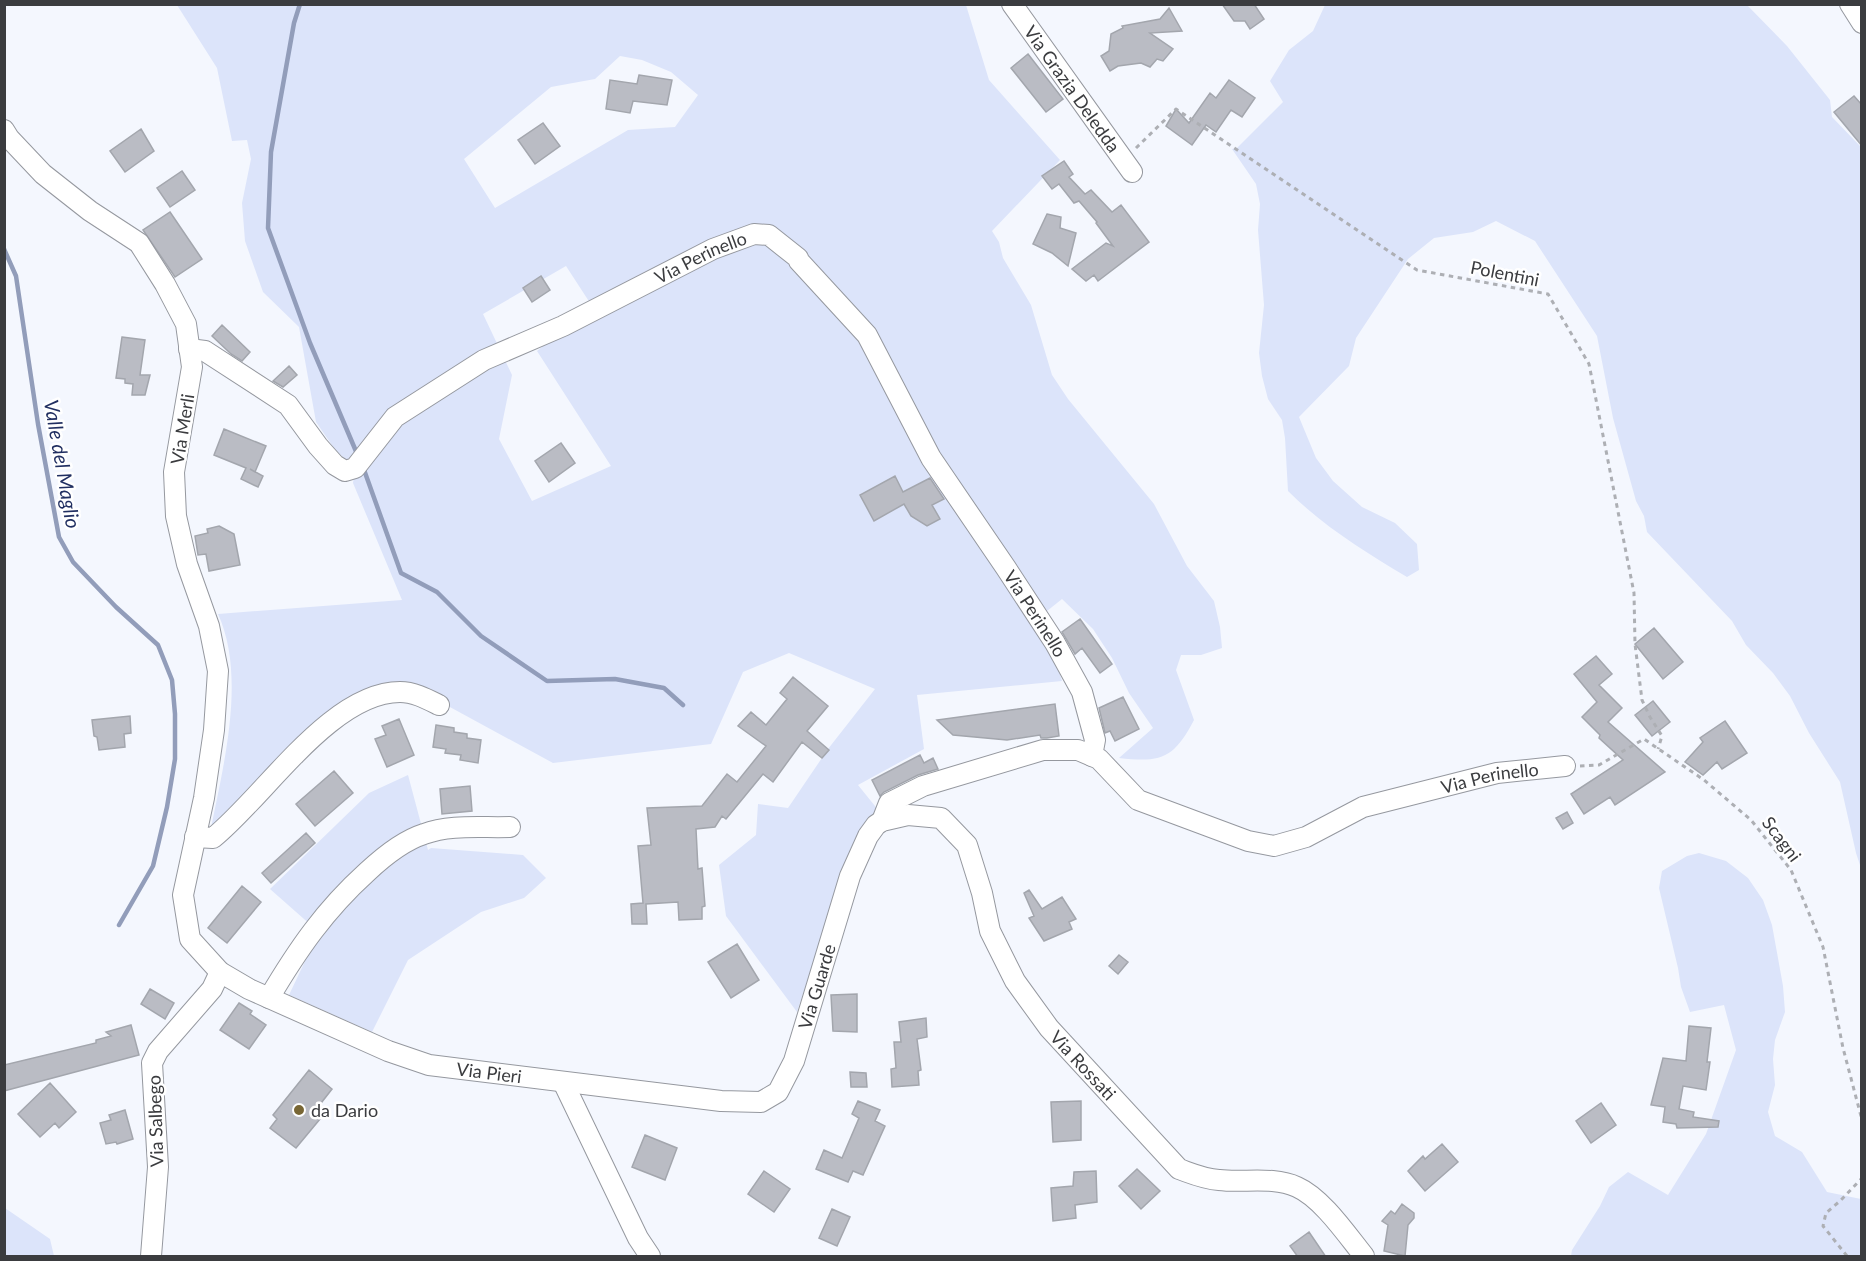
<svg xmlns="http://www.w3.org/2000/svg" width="1866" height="1261" viewBox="0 0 1866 1261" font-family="Lato,sans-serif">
  <rect width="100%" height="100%" fill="#f4f7fe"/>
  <path fill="#dce4fa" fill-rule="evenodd" d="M177 5H966L989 80 1060 160 992 231 999 242 1003 258 1031 305 1052 375 1068 399 1154 504 1187 566 1214 601 1220 627 1222 648 1201 655H1181L1176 670 1194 720C1174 758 1162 763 1119 758L1153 728 1129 693 1112 658 1093 629 1062 599 1042 615 1062 681 917 695 924 749 858 785 879 811 862 829 851 848 797 1012 726 916 719 865 756 835 758 804 788 808 828 749 875 689 789 653 743 672 711 744 553 763 426 694 357 701 210 833C223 767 247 677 218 614L402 600 353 483 355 467 336 451 316 422 299 327 263 292 245 241 242 203 251 159 247 140 232 141 217 68ZM620 56 642 60 671 72 698 95 675 127 628 130 495 208 464 159 551 87 595 79ZM566 266 592 306 537 351 611 466 532 501 499 439 512 375 483 314Z
    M1325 5H1747L1787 46 1830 100 1832 117 1861 147V868L1856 853 1840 782 1809 733 1790 696 1773 673 1746 645 1732 621 1647 532 1644 516 1636 501 1613 418 1597 336 1535 241 1496 221 1473 232 1434 238 1408 259 1356 338 1349 366 1299 417 1316 458 1333 481 1362 507 1395 523 1417 544 1419 570 1407 577C1365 552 1323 526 1288 491L1285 438 1282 420 1268 399 1262 376 1259 353 1264 305 1258 230 1260 204 1256 184 1232 149 1237 148 1283 102 1270 81 1289 50 1313 31Z
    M408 775 428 850 431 848 523 855 546 878 524 898 481 912 408 960 372 1032 289 995 316 938 321 934 270 889 369 793Z
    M1699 853 1726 861 1748 878 1763 900 1772 925 1783 986 1785 1012 1775 1040 1773 1059 1775 1085 1768 1112 1775 1136 1802 1152 1827 1192 1861 1199V1256H1571L1572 1250 1600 1206 1609 1187 1628 1172 1668 1195 1706 1134 1736 1050 1724 1005 1690 1012 1681 987 1678 968 1659 888 1662 871 1687 856Z
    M5 1208 50 1239 54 1256H5Z"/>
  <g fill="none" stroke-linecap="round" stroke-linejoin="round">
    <path stroke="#929dba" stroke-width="4.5" d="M300 4 294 23 271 152 268 228 310 343 358 456
      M4 249 16 276 38 424 59 537 73 562 116 607 158 645 172 680 175 714V759L167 807 153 866 119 925
      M363 467 401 573 437 592 481 636 547 681 615 679 664 688 683 705"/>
  </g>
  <path fill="#babcc4" stroke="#a3a6ad" stroke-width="1.5" d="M1222 4H1254L1264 19 1250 29 1245 21H1234Z
    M1169 8 1182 31 1150 33 1173 49 1163 61 1157 59 1150 67 1141 63 1118 66 1110 71 1101 56 1109 51 1111 34 1123 28 1122 26 1160 19Z
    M1028 54 1063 99 1046 112 1011 68Z
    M639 75 672 80 667 105 633 101 630 113 606 109 610 80 637 84Z
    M1229 80 1255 98 1242 117 1231 110 1216 132 1206 125 1192 145 1166 126 1176 109 1189 123 1210 93 1216 98Z
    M1854 96 1862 105V146L1834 112Z
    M543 123 560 146 535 164 518 140Z
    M141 129 154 151 125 172 110 151Z
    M1064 161 1073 174 1069 177 1085 194 1091 190 1112 212 1121 205 1149 242 1098 281 1094 275 1086 281 1072 269 1106 243 1113 246 1096 223 1097 222 1079 201 1074 203 1059 184 1052 189 1042 176Z
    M182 171 195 190 170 207 157 188Z
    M170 212 202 259 175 277 143 230Z
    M1047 214 1061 217 1060 228 1076 233 1068 266 1052 253 1033 244Z
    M541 276 550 290 532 302 523 288Z
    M222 325 250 352 242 361 231 354 212 336Z
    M122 337 145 340 140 375H150L145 395H132L133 384 125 383V379L116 378Z
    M289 366 297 375 283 387 273 381Z
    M224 429 266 446 255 472 250 469 263 476 258 487 241 479 246 468 214 455Z
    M561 443 575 463 549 482 535 461Z
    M895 476 903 492 930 478 944 499 932 505 940 519 927 526 911 516 904 504 874 521 860 495Z
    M219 526 234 534 240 565 209 571 206 554 198 555 195 536 208 533 207 529Z
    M1080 619 1112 664 1100 673 1082 648 1075 654 1062 632Z
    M1654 628 1683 662 1663 679 1635 644Z
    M1596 656 1612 674 1599 685 1622 708 1608 722 1665 772 1615 805 1610 797 1584 814 1571 794 1623 760 1599 738 1600 735 1582 717 1597 702 1574 674Z
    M793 677 828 706 807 731 829 750 822 758 802 742 773 782 763 774 726 819 722 816 715 827 696 829 698 869 702 868 705 906 702 907V919L679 920 678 902 646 904 647 924H632L631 904 643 903 638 846 651 845 647 808 702 806 727 774 737 782 766 746 738 726 751 712 766 725 787 699 780 693Z
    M1123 697 1139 729 1115 741 1110 731 1105 733 1099 708Z
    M1653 701 1670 722 1652 736 1635 715Z
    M1055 704 1059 736 1047 738H1041L1040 735 1007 740 953 735 937 720Z
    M130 716 131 733 124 734 125 747 99 750 97 737 94 736 92 720Z
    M399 719 414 755 387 767 375 739 386 735 382 726Z
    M1725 721 1747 753 1722 769 1717 762 1703 775 1685 762 1703 742 1700 738Z
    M436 725 454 728V732L467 734V738L481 740 478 763 460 760 461 755 445 753 446 749 433 747Z
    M920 755 924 763 933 758 938 769 918 775 884 792 880 796 872 780Z
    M334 771 353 793 315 826 296 804Z
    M470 786 472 811 442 814 440 789Z
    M1567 812 1573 823 1563 829 1556 818Z
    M306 833 315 843 271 883 262 873Z
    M242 886 261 902 227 943 208 928Z
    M1029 890 1042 909 1062 897 1076 919 1069 922 1072 929 1044 941 1029 918 1034 916 1024 893Z
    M737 944 759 980 731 998 708 962Z
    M1119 955 1128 962 1118 974 1109 966Z
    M150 989 174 1003 165 1019 141 1004Z
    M857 994V1032L833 1031 831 995Z
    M239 1003 252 1011 250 1014 266 1025 249 1049 220 1030Z
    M926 1018 927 1037 917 1039 921 1070 918 1071 919 1085 892 1087 891 1069 896 1068 894 1042H901L899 1022Z
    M131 1025 139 1055 4 1091V1065L96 1043V1040L111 1036 106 1032Z
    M1689 1026 1711 1028 1707 1062H1710L1706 1090 1683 1086 1679 1109 1694 1112 1693 1117 1719 1121 1718 1127 1677 1128 1676 1124 1663 1122 1665 1107 1651 1105 1663 1058 1686 1061Z
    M309 1070 332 1089 318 1107 325 1113 296 1148 270 1128 277 1119 273 1115Z
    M850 1072 866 1073 867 1087H851Z
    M50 1083 76 1112 59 1128 55 1123 40 1137 18 1114Z
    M858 1101 880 1110 875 1121 885 1126 863 1175 853 1171 848 1182 816 1169 824 1150 842 1158 859 1118 852 1114Z
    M1081 1101V1140L1053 1142 1051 1102Z
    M1601 1103 1616 1125 1591 1143 1576 1121Z
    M125 1110 133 1139 117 1144 116 1142 106 1144 100 1123 111 1120 109 1115Z
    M645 1135 677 1148 665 1180 632 1167Z
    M1442 1144 1458 1162 1425 1191 1408 1171 1423 1156 1425 1159Z
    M1137 1169 1160 1191 1141 1209 1119 1186Z
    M764 1171 790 1189 774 1212 748 1194Z
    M1096 1171 1097 1202 1075 1205 1076 1218 1053 1221 1051 1188 1073 1186 1074 1172Z
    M1402 1204 1414 1213V1218L1408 1225 1405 1256 1384 1251 1388 1225 1382 1221 1391 1211 1395 1214Z
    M832 1209 850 1217 837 1246 819 1238Z
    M1309 1232 1326 1257H1298L1290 1246Z"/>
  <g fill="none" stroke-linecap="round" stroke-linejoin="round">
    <g stroke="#95989f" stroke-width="22">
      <g id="minor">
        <path id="s1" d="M1012 4 1132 172"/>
        <path d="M1850 4 1862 23"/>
        <path id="s2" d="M4 130 9 138 43 174 90 211 139 243 165 284 186 324 192 367 174 472 176 516 187 564 209 626 218 671 214 730 204 798 183 895 190 939 220 972 249 989 388 1051 429 1065 721 1101 761 1102 778 1092 794 1061 850 876 868 836 876 825 882 821 908 815 941 818 967 845 982 893 990 931 1015 981 1049 1028 1179 1169C1193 1174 1204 1179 1219 1180 1244 1183 1273 1176 1297 1187 1322 1198 1347 1235 1364 1256"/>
        <path id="s3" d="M189 349 205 351 288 405 318 446 335 465 345 471 355 468 395 417 484 360 563 326 713 249 754 234 769 235 798 258 799 261 867 335 931 458 1006 568 1055 643 1082 692 1095 740 1092 756"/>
        <path id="s4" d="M882 821 889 803 923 786 1043 750H1078L1099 759 1138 800 1248 841 1274 846 1306 837 1363 807 1497 773 1565 766"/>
        <path d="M195 837 213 838C265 796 331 692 400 692 414 692 427 699 439 705"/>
        <path d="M269 998C298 949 325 910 367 872 383 857 402 841 424 834 450 824 482 828 510 827"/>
        <path d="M563 1082 638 1238 650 1256"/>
        <path d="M151 1256 158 1167 152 1063 158 1051 212 989 220 972"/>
      </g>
    </g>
    <path stroke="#adafb4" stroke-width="3" stroke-dasharray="4.5 4.5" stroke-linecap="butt" d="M1136 148 1176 109 1417 270 1548 294 1589 364 1634 593 1635 644 1642 700 1650 717 1662 736 1658 749
      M1580 766 1599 765 1644 739 1704 780 1751 820 1791 870 1823 947 1843 1048 1862 1120
      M1847 1256 1823 1226 1826 1213 1840 1201 1862 1178"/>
    <use href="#minor" stroke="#fff" stroke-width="20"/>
  </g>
  <circle fill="#786634" stroke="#fff" stroke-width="2" cx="299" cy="1110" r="6"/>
  <g text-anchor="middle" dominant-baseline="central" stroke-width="5" stroke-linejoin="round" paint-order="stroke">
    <g font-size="18" fill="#3b3c3f" stroke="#fff">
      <text stroke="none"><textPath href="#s1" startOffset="104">Via Grazia Deledda</textPath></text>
      <text stroke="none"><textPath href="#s3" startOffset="624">Via Perinello</textPath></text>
      <text transform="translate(1505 273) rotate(11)">Polentini</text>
      <text transform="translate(182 429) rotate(-81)">Via Merli</text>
      <text stroke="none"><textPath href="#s3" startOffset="1164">Via Perinello</textPath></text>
      <text stroke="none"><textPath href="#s4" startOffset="669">Via Perinello</textPath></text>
      <text transform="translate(1782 839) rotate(53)">Scagni</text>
      <text stroke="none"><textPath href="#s2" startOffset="1638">Via Guarde</textPath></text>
      <text stroke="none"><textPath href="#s2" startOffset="2169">Via Rossati</textPath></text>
      <text stroke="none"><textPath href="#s2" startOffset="1232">Via Pieri</textPath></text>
      <text transform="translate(155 1121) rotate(-92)">Via Salbego</text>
    </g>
    <g font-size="18" fill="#3b3c3f" stroke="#fff" text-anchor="start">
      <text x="311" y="1110">da Dario</text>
    </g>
    <g font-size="20" font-style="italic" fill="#212f61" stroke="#fff">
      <text transform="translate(63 464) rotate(80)">Valle del Maglio</text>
    </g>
  </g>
  <rect width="1866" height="1261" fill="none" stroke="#3b3c3f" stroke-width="12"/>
</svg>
